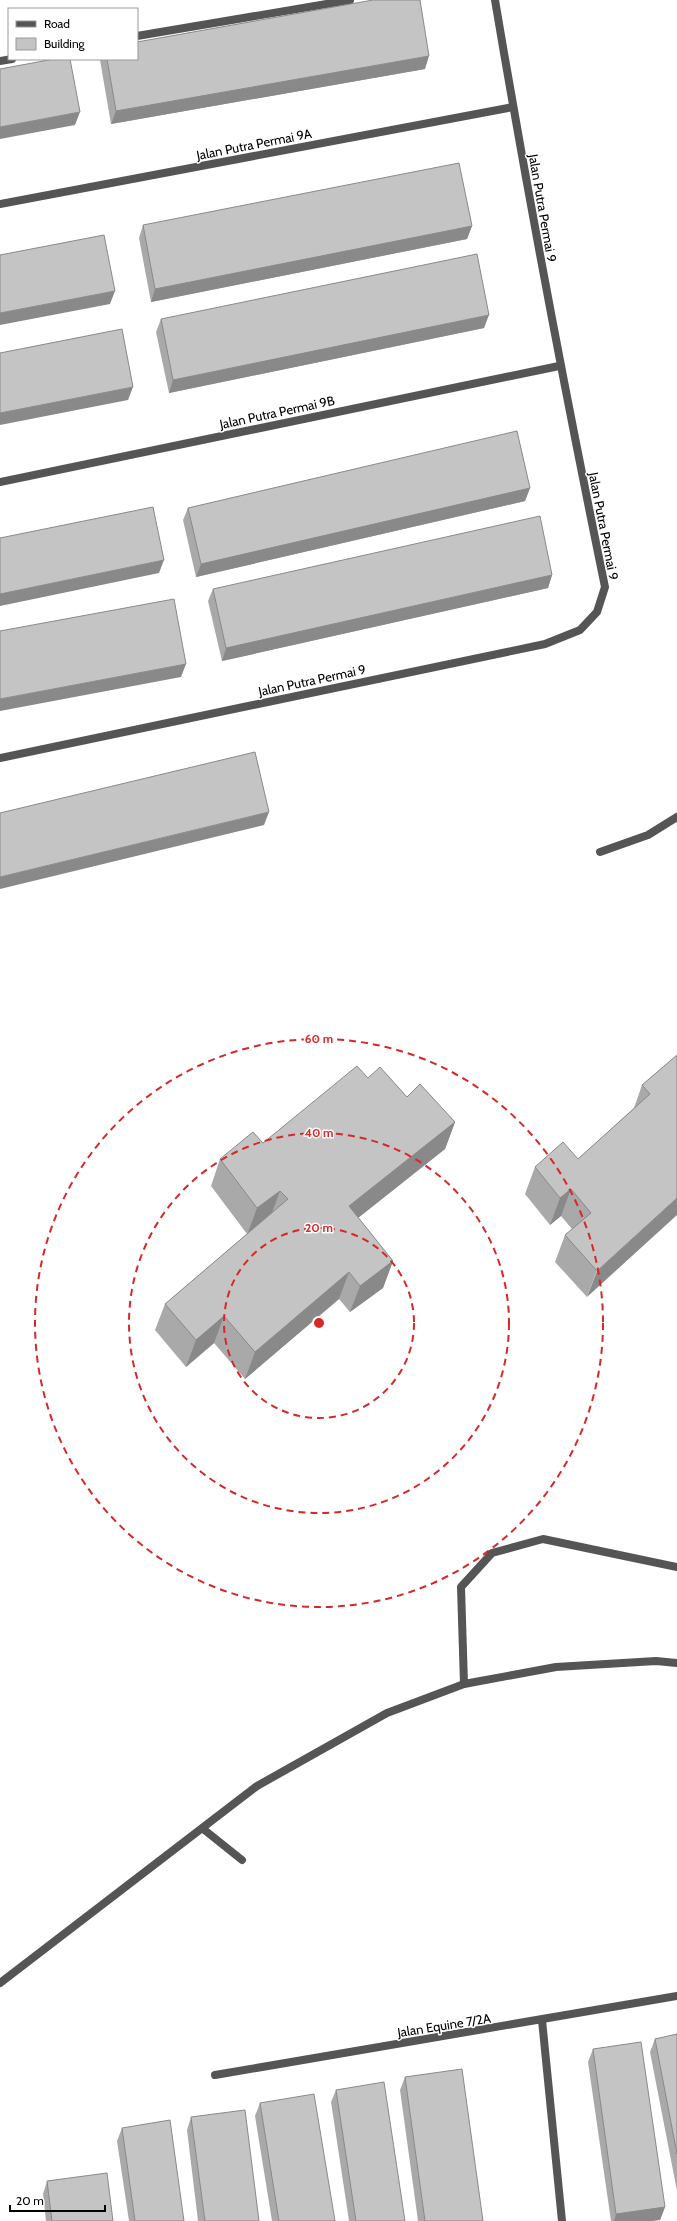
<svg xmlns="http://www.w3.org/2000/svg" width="677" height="2221" viewBox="0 0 677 2221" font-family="Cabin,sans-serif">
  <rect width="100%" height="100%" fill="#fff"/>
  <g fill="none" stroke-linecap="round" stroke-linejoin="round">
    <path stroke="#555" stroke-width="8" d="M137 36 350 0
      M0 61 12 59
      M600 852 648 835 677 817
      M464 1684 461 1587 492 1553 543 1539 677 1567"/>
    <path stroke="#555" stroke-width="8" d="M0 204 513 107
      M0 482 559 366
      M0 758 545 644 580 630 597 612 605 587C565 392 528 196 495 0
      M202 1828 242 1860
      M0 1983 257 1786 387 1713 464 1684 556 1667 656 1661 677 1663
      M542 2020 562 2221
      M215 2075 677 1996"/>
  </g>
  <path fill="#a9a9a9" d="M101 59H137L425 69 111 124 100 60Z
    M143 225 472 226 467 239 151 302 139 238Z
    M161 319 484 328 169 393 156 332Z
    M530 488 525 501 196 577 183 520 188 508Z
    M552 575 548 588 222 661 208 601 213 589Z
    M677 1055 587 1297 555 1262 565 1235 572 1229 561 1216 550 1225 525 1194 535 1167 578 1159 634 1108 642 1085Z
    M368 1078 407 1097 455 1122 445 1149 358 1218 393 1261 383 1288 350 1312 339 1299 245 1379 214 1343 186 1367 155 1330 165 1304 247 1234 211 1186 220 1159 263 1143Z
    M677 2034V2191L650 2052 655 2039Z
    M593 2049 665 2207 660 2220 650 2221H611L588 2062Z
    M405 2077 483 2221H418L400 2090Z
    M336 2090 405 2221H349L331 2102Z
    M260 2103 335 2221H272L255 2116Z
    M191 2117 259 2221H198L187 2130Z
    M122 2128 184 2221H129L117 2141Z
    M47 2181 113 2221H46L43 2194Z"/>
  <path fill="#898989" d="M429 56 425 69 111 124 116 111Z
    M80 112 75 125 0 139V127Z
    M472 226 467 239 151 302 155 289Z
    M115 291 110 304 0 325V313Z
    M489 315 484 328 169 393 173 380Z
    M133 387 128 400 0 425V413Z
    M530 488 525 501 196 577 201 564Z
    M164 560 159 573 0 606V594Z
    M552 575 548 588 222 661 226 648Z
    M186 664 181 677 0 711V699Z
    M269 812 264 825 0 889V877Z
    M455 1122 445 1149 339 1233 349 1206Z
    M571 1189 561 1216 550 1225 560 1198Z
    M280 1191 270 1218 247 1235 257 1208Z
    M677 1198V1215L587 1297 597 1271Z
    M393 1261 383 1288 350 1312 360 1286Z
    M349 1272 339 1299 245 1379 255 1352Z
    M224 1316 214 1343 186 1367 196 1340Z
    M665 2207 660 2220 650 2221H614L616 2214Z"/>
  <path fill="#c4c4c4" stroke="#898989" d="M373 0H420L429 56 116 111 107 59H137V42Z
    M54 59H70L80 112 0 127V69Z
    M459 163 472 226 155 289 143 225Z
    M104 235 115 291 0 313V255Z
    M477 254 489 315 173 380 161 319Z
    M122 329 133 387 0 413V353Z
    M517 431 530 488 201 564 188 508Z
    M153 507 164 560 0 594V538Z
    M540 516 552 575 226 648 213 589Z
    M174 599 186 664 0 699V631Z
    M255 752 269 812 0 877V813Z
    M677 1055V1198L597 1271 565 1235 591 1213 571 1189 560 1198 535 1167 563 1142 578 1159 650 1094 642 1085Z
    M357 1066 368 1078 380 1067 407 1097 420 1084 455 1122 349 1206 393 1261 360 1286 349 1272 255 1352 224 1316 196 1340 165 1304 288 1199 280 1191 257 1208 220 1159 253 1132 263 1143Z
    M677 2034V2154L655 2039Z
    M641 2042 665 2207 616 2214 593 2049Z
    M462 2069 483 2221H425L405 2077Z
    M384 2082 405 2221H356L336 2090Z
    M314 2094 335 2221H279L260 2103Z
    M245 2110 259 2221H205L191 2117Z
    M170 2120 184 2221H135L122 2128Z
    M107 2173 113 2221H52L47 2181Z"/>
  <g fill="none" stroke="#d62828" stroke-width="2" stroke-dasharray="7 5">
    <circle cx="319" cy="1323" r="95"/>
    <circle cx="319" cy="1323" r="190"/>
    <circle cx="319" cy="1323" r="284"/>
  </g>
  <g text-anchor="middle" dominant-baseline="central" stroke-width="3" stroke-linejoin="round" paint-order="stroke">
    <g font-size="13" fill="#000" stroke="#fff">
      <text transform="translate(254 144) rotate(-11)">Jalan Putra Permai 9A</text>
      <text transform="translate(543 208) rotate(80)">Jalan Putra Permai 9</text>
      <text transform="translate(277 412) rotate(-12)">Jalan Putra Permai 9B</text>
      <text transform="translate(604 526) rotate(79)">Jalan Putra Permai 9</text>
      <text transform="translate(312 680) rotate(-12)">Jalan Putra Permai 9</text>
      <text transform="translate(444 2025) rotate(-9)">Jalan Equine 7/2A</text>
    </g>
  </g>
  <circle cx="319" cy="1323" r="6" fill="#d62828" stroke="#fff" stroke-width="2"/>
  <g font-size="12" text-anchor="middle" font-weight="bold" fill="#d62828" stroke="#fff" stroke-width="3" stroke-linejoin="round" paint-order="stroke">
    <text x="319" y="1043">60 m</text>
    <text x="319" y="1137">40 m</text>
    <text x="319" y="1232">20 m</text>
  </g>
  <rect x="8" y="8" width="130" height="52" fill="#ffffff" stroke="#999999"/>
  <rect x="16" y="21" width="20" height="6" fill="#555555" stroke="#999999"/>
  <text x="44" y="28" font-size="12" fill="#000000">Road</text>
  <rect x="16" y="38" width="20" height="12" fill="#c4c4c4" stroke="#999999"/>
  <text x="44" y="48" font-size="12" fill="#000000">Building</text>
  <path d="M10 2205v6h95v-6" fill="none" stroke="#000000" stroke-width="2"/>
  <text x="16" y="2205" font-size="12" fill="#000000" stroke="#ffffff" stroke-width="3" paint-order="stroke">20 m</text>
</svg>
